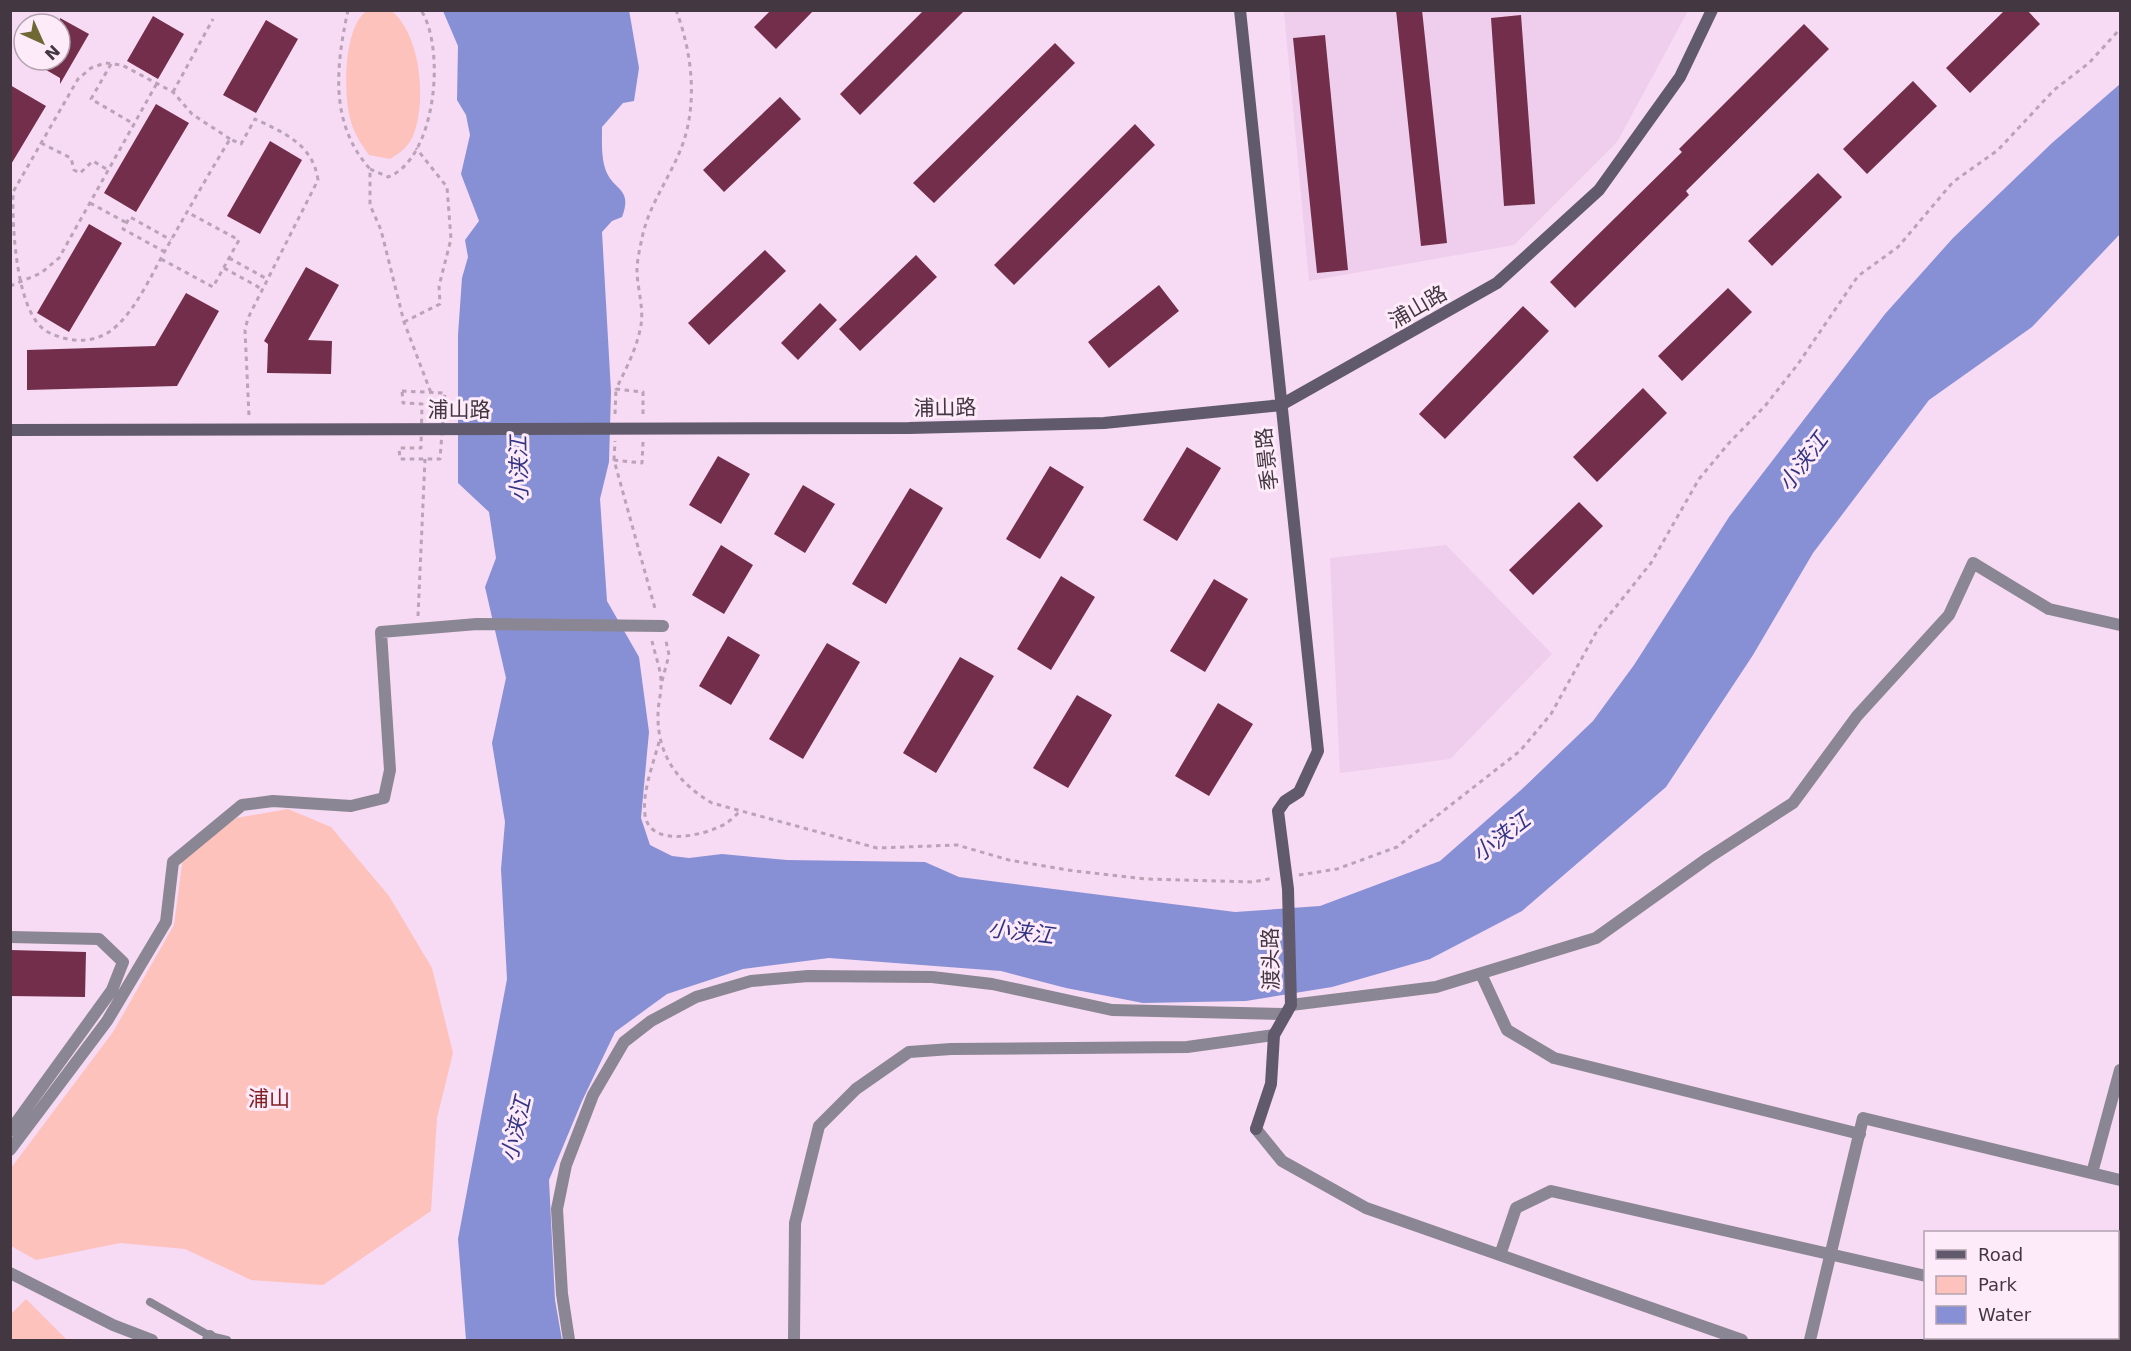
<svg xmlns="http://www.w3.org/2000/svg" width="2131" height="1351" viewBox="0 0 2131 1351" font-family="'DejaVu Sans','Noto Sans SC',sans-serif">
  <rect width="100%" height="100%" fill="#f7daf3"/>
  <path fill="#efcdec" d="M1284 11H1688L1617 142 1514 245 1309 281Z
    M1446 545 1552 654 1450 759 1340 773 1330 558Z"/>
  <path fill="#fec2bd" d="M367 11H392C421 36 427 101 413 136 408 147 400 153 390 159L369 155C361 144 355 135 351 122 343 97 343 26 367 11Z
    M288 809 331 827 389 896 432 968 453 1053 437 1118 431 1211 323 1285 251 1280 185 1249 120 1243 36 1260 11 1246V1168L113 1032 174 925 183 857 236 818Z
    M26 1299 67 1340H11V1314Z"/>
  <path fill="#8790d4" d="M629 10 639 68 634 101 623 103 602 127C602 141 601 158 606 171 614 191 633 188 622 217L612 221 602 232 611 392 609 462 600 499 607 601 639 657 649 732 641 818 650 845 672 856 689 858 722 854 787 860 925 862 959 877 1235 912 1320 906 1440 861 1521 790 1593 721 1634 665 1729 517 1885 314 1953 238 2052 143 2120 84V234L2032 327 1929 400 1813 553 1753 655 1666 787 1522 911 1430 959 1332 987 1246 1001 1143 1003 1066 988 1001 971 829 958 743 969 667 994 615 1032 582 1101 549 1180 555 1300 562 1340H466L458 1239 507 979 501 869 505 822 492 743 506 678 485 587 496 558 489 512 458 483V335L462 278 468 257 465 240 479 221 461 174 470 135 466 115 457 100 458 46 443 11Z"/>
  <path fill="#722e4a" d="M771 10H814L776 49 754 27Z
    M924 10H965L860 115 840 94Z
    M1396 10H1422L1447 243 1421 246Z
    M2005 10H2027L2040 24 1970 93 1946 68Z
    M1521 15 1535 204 1504 206 1491 18Z
    M153 16 184 34 158 79 127 61Z
    M60 18 89 34 60 84V78L29 60H60Z
    M266 20 298 39 256 113 223 95Z
    M1804 24 1829 49 1686 191 1689 195 1575 308 1550 282 1682 152 1679 149Z
    M1325 35 1348 270 1317 273 1293 38Z
    M1055 43 1075 63 934 203 913 183Z
    M1913 81 1937 106 1867 174 1843 149Z
    M10 85 46 106 10 166Z
    M780 97 801 119 724 192 703 170Z
    M156 104 189 123 136 212 104 193Z
    M1135 124 1155 145 1014 285 994 265Z
    M270 141 302 160 260 234 227 216Z
    M1818 173 1842 197 1772 266 1748 241Z
    M89 224 122 243 69 332 37 313Z
    M765 250 786 271 709 345 688 323Z
    M916 255 937 277 860 351 839 329Z
    M306 267 339 285 308 340 332 341 331 374 267 373 268 344 264 341Z
    M1159 285 1179 311 1109 368 1088 342Z
    M1728 288 1752 312 1682 381 1658 356Z
    M186 293 219 311 177 386 27 390V350L155 346Z
    M820 303 837 320 798 360 781 343Z
    M1523 306 1549 331 1445 439 1419 414Z
    M1643 388 1667 413 1597 482 1573 457Z
    M1187 447 1221 468 1177 541 1143 520Z
    M718 456 750 474 721 524 689 505Z
    M1050 466 1084 487 1040 559 1006 539Z
    M803 485 835 504 805 553 774 534Z
    M910 488 943 508 886 604 852 584Z
    M1579 502 1603 526 1533 595 1509 570Z
    M721 545 753 565 724 614 692 595Z
    M1061 576 1095 597 1051 670 1017 649Z
    M1214 579 1248 599 1205 672 1170 651Z
    M728 636 760 655 731 705 699 686Z
    M827 643 860 662 803 759 769 739Z
    M960 657 994 676 936 773 903 753Z
    M1077 695 1112 715 1068 788 1033 768Z
    M1218 703 1253 724 1209 796 1175 776Z
    M10 950 86 952 85 997 10 996Z"/>
  <g fill="none" stroke-linecap="round" stroke-linejoin="round">
    <path stroke="#baa3b6" stroke-width="3" stroke-dasharray="4.5 4.5" stroke-linecap="butt" d="M348 10C336 66 329 123 370 169V205L381 230 404 322 431 393
      M111 64 91 99 134 124
      M173 92 213 19
      M230 139 192 114 173 92 122 65 105 63 91 68 78 79 13 192C12 226 16 316 48 332 67 342 90 344 109 332 133 316 152 274 166 249 187 212 208 175 230 139L241 144 255 119C285 133 313 145 318 180L248 318 245 330 249 416
      M41 143 71 158 74 170 80 173 93 161 108 170
      M370 169 388 177C436 159 446 49 421 10
      M90 203 127 223
      M165 252 123 229 130 217 171 240
      M229 258 267 279
      M161 259 213 287 239 240 187 212
      M224 268 262 289
      M10 286 41 273 59 258 157 83
      M404 322 440 304 439 286 451 239 447 187 416 148
      M402 391 445 393 440 459H400L399 448H421L422 404 403 403Z
      M615 414 616 389
      M643 414V392L616 389C626 369 637 348 641 325 644 308 637 287 637 270 637 260 640 248 642 238 649 204 670 178 682 146 698 103 692 52 676 10
      M643 442 642 463 614 460 656 612
      M614 460 615 441
      M418 616 425 459
      M652 641C655 655 662 672 661 686 661 695 658 704 658 714 657 755 678 783 712 803L877 848 957 845 1009 860 1074 871 1146 879 1252 882 1274 878
      M662 681 669 655 666 641
      M659 742C653 765 642 792 645 815 650 849 706 835 725 824 730 821 735 816 739 812
      M1299 875 1337 869 1397 847 1520 751 1551 714 1598 629 1651 563 1699 479 1729 443 1765 406 1798 364 1858 276 1898 247 1953 182 1998 150 2054 90 2089 63 2120 29"/>
    <path stroke="#8b8693" stroke-width="8" d="M150 1302 210 1336 227 1340"/>
    <path stroke="#8b8693" stroke-width="12" d="M10 937 99 939 123 962 112 990 10 1131
      M1481 974 1507 1030 1554 1058 1860 1134
      M1291 1005 1436 987 1596 938 1708 858 1793 803 1857 716 1949 615 1973 563 2049 609 2120 625
      M1256 1129 1282 1161 1366 1208 1742 1340
      M10 1150 107 1021 166 922 173 862 242 805 273 801 351 806 384 798 390 770 381 632 477 624 663 626
      M2092 1173 2120 1070
      M1500 1255 1516 1208 1551 1191 1926 1276
      M10 1273 113 1325 152 1340
      M2118 1324 2120 1325
      M208 1340 210 1336
      M569 1340 562 1294 557 1209 566 1165 593 1095 624 1042 651 1021 696 997 751 981 808 976 932 977 992 984 1112 1010 1286 1014
      M794 1340 795 1223 819 1126 856 1089 909 1052 951 1049 1187 1047 1274 1035
      M1810 1340 1863 1118 2120 1180"/>
    <path stroke="#61596c" stroke-width="12" d="M1240 10 1318 751 1299 792 1285 801 1278 811 1288 889 1291 1005 1274 1035 1271 1084 1256 1129
      M10 430 909 428 1104 423 1281 405 1497 283 1599 190 1680 77 1712 10"/>
  </g>
  <g text-anchor="middle" dominant-baseline="central" stroke-width="6" stroke-linejoin="round" paint-order="stroke">
    <g font-size="21" fill="#433741" stroke="#fdebfa">
      <text transform="translate(1418 307) rotate(-30)">浦山路</text>
      <text transform="translate(945 408) rotate(-1)">浦山路</text>
      <text x="459" y="410">浦山路</text>
      <text transform="translate(1267 459) rotate(-96)">季景路</text>
      <text transform="translate(1271 959) rotate(-91)">渡头路</text>
    </g>
    <g font-size="21" fill="#812024" stroke="#fdebfa">
      <text x="269" y="1099">浦山</text>
    </g>
    <g font-size="22" font-style="italic" fill="#333484" stroke="#fdebfa">
      <text transform="translate(1803 462) rotate(-53)">小浃江</text>
      <text transform="translate(519 469) rotate(-91)">小浃江</text>
      <text transform="translate(1501 837) rotate(-37)">小浃江</text>
      <text transform="translate(1021 932) rotate(7)">小浃江</text>
      <text transform="translate(516 1129) rotate(-77)">小浃江</text>
    </g>
  </g>
  <rect width="2131" height="1351" fill="none" stroke="#433741" stroke-width="24"/>
  <rect x="1924" y="1231" width="195" height="108" fill="#fdebfa" stroke="#b3a3b0" stroke-width="1.5"/>
  <rect x="1936" y="1250" width="30" height="9" fill="#61596c" stroke="#b3a3b0" stroke-width="1.5"/>
  <text x="1978" y="1261" font-size="18" fill="#433741">Road</text>
  <rect x="1936" y="1276" width="30" height="18" fill="#fec2bd" stroke="#b3a3b0" stroke-width="1.5"/>
  <text x="1978" y="1291" font-size="18" fill="#433741">Park</text>
  <rect x="1936" y="1306" width="30" height="18" fill="#8790d4" stroke="#b3a3b0" stroke-width="1.5"/>
  <text x="1978" y="1321" font-size="18" fill="#433741">Water</text>
  <g transform="translate(42 42) rotate(135)"><circle r="28" fill="#fdebfa" stroke="#b3a3b0" stroke-width="1.5"/>
  <path d="M0-4.5L10 22L0 15L-10 22Z" fill="#6e6834"/>
  <text y="-9" font-size="16" font-weight="bold" text-anchor="middle" fill="#433741">N</text>
  </g>
</svg>
